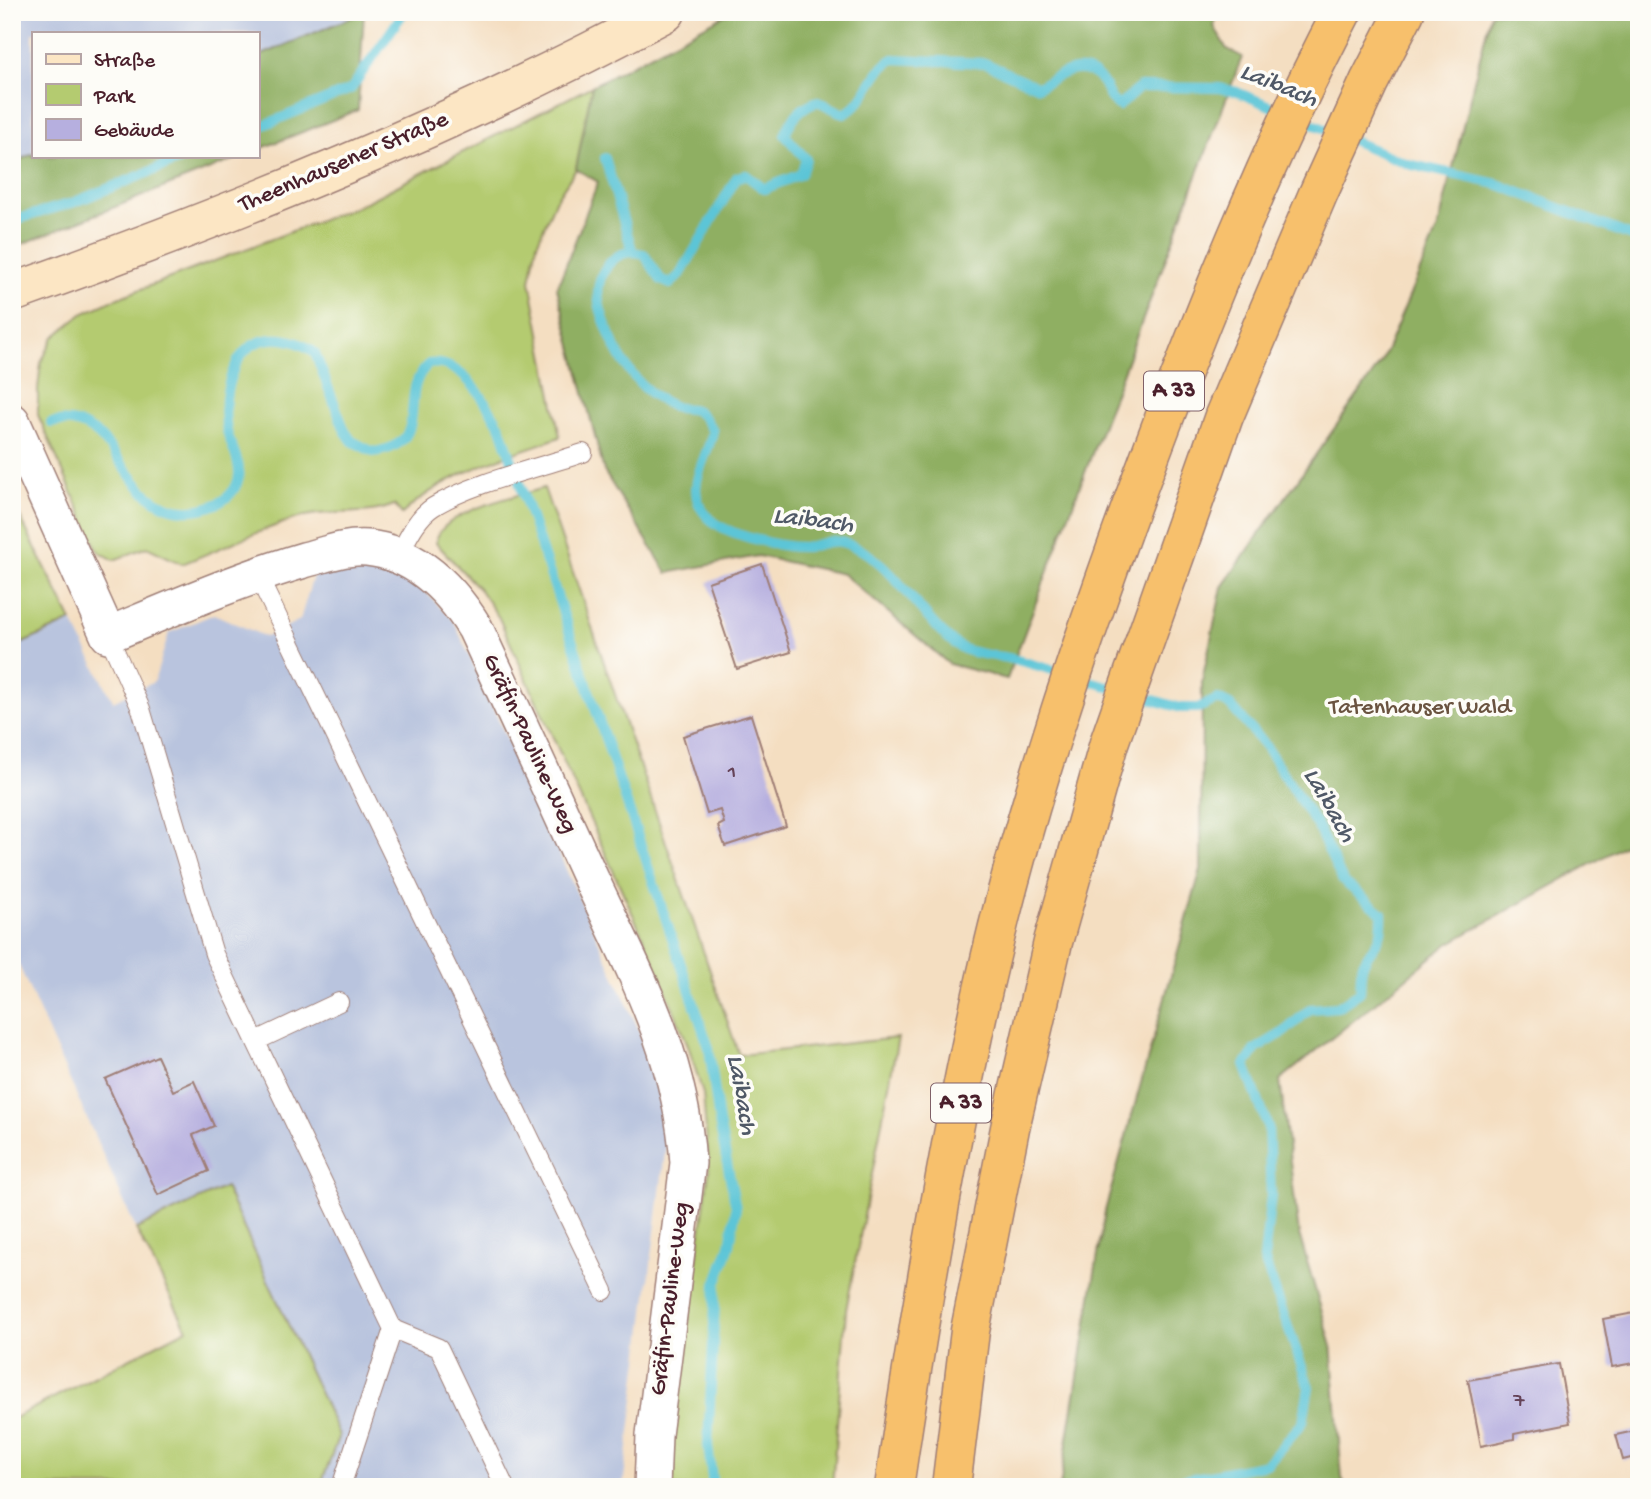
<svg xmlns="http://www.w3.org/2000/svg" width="1651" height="1499" viewBox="0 0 1651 1499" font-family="'Gochi Hand',sans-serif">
  <rect width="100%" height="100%" fill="#fdfcf7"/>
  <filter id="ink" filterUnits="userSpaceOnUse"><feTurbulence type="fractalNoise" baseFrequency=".0143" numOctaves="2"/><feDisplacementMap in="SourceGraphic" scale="14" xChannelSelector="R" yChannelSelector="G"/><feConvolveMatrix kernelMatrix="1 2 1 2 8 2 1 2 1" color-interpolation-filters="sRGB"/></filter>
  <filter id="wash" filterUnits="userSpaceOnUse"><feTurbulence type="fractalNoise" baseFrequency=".00686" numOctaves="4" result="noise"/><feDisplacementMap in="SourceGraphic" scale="28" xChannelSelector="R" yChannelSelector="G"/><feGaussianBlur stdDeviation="1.57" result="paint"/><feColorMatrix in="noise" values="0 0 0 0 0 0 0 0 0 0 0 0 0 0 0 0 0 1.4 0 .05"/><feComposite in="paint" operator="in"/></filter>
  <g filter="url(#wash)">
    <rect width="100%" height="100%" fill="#f4dec1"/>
    <path fill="#b9c4de" d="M12 12H362L257 57V33H33V154L12 163Z
      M368 564 393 570 417 583 454 622 638 1028 661 1089 667 1136 623 1487H320L339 1435 225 1187 136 1229 12 950V648L72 621 113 701 154 682 169 633 214 614 266 637 300 620 314 573 343 565Z"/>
    <path fill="#b4cb70" stroke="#7f754e" stroke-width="2" d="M592 86 576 169 555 201 537 244 530 281 560 437C504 457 445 473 402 514L394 505C364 518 329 508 298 518 259 530 220 549 182 564L147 547 114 560 98 551 38 415V389L41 363 53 338 82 314 118 298 358 206Z
      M544 488 739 1055 898 1038 846 1310 832 1487H666L709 1171 703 1094 688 1045 653 959 499 618 480 590 436 543C437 512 517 496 544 488Z
      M12 501 72 621 12 648Z
      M225 1187 339 1435 320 1487H12V1419L187 1329 136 1229Z"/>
    <path fill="#8faf62" stroke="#6c6746" stroke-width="2" d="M364 12 358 110 257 150V57Z
      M730 12H1218L1214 26 1226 48 1242 57 1007 679 949 664 843 574 758 556 667 573 604 471 557 288 598 182 576 169 592 86Z
      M1491 12H1639V837L1448 944 1280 1080 1299 1234 1331 1343 1342 1478 1346 1487H1060L1105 1211 1201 869 1202 681 1222 587 1382 361 1438 228Z
      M33 154V156H243L12 248V163Z"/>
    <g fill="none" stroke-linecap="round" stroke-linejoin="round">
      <path stroke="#5cc5d7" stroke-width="10" d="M257 128 351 89 404 12
        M605 158 632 250
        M12 221 75 202 189 156
        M51 423C119 408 119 506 184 510 198 511 214 507 225 499 233 493 240 482 239 472 239 458 230 444 227 431 221 401 230 348 265 340 282 336 302 342 315 353L345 431 352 441 373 452C436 444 395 392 429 364 463 359 487 404 501 428L709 1048 719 1122 736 1208 730 1245 716 1284 708 1445 713 1487
        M1148 1487 1267 1464 1303 1422 1309 1387 1264 1259 1271 1195 1268 1127 1245 1065 1256 1049 1284 1032 1310 1009 1338 1007 1360 992C1361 984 1360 971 1363 964 1375 939 1383 946 1382 913L1343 881 1317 826 1266 747 1230 705 1218 699 1198 708H1181C1126 692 1072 675 1017 660 1000 655 975 656 960 647 917 619 894 555 841 542 828 539 818 546 805 547 783 548 726 535 710 519 680 491 707 461 713 431 707 422 701 411 691 409 685 408 680 409 675 407 637 392 615 354 603 317 597 299 595 283 607 266 617 253 628 250 644 254L661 280 670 284 680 275 737 177 746 175 764 189 801 174 806 159 785 135C791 118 802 106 818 101L844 114C867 103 871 72 893 59L985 63 1038 87C1058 76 1080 59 1100 79 1109 88 1105 97 1119 106L1140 87 1219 88 1237 92 1408 164 1497 184 1639 239"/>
    </g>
    <g id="blocks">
      <path fill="#b6afdf" d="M762 564 791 652 737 669 708 582Z
        M751 715 786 826 725 846 718 826 724 823 720 810 707 814 683 736Z
        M157 1056 173 1091 194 1081 214 1126 193 1135 209 1171 158 1195 105 1079Z
        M1639 1312V1362L1612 1367 1603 1319Z
        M1559 1364 1570 1423 1514 1434V1439L1481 1446 1468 1380Z
        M1639 1430V1456L1623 1460 1616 1435Z"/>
    </g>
  </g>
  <g filter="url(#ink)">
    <use href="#blocks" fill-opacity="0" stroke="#9f7e76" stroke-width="2"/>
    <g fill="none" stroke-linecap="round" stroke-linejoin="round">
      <g stroke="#9f7e76" stroke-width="20">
        <path id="service" d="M398 556C407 540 416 518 433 507 471 483 538 468 583 453
          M257 574 604 1291
          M108 635 141 709 214 954 393 1329 439 1348 505 1487
          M256 1041 339 1002
          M341 1487 393 1329"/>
      </g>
      <g stroke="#9f7e76" stroke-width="38">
        <path id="minor" d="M12 421 108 635C173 608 237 580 304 560 324 555 346 546 367 548 416 553 451 589 475 628 514 712 553 795 591 879 636 974 681 1056 688 1163L654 1435 652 1487"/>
      </g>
      <g stroke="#9f7e76" stroke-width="41">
        <path id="secondary" d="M12 293C236 213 457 124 666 12"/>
      </g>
      <g stroke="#9f7e76" stroke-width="41">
        <path id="motorway" d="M894 1487C919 1318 947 1148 985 981 1024 809 1081 642 1142 477 1201 319 1264 161 1342 12
          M951 1487 970 1331 1010 1128 1053 942 1109 743 1224 416 1318 194 1369 82 1405 12"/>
      </g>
      <use href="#service" stroke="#fff" stroke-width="18"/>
      <use href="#minor" stroke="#fff" stroke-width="35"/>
      <use href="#secondary" stroke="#fce6c4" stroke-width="38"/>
      <use href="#motorway" stroke="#f7c06c" stroke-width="38"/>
    </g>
  </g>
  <g text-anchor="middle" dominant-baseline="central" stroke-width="7" stroke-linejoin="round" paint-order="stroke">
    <g font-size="21" fill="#654358">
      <text x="732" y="773">1</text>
      <text x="1519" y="1402">7</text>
    </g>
    <g fill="#fdfcf7" stroke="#806168" stroke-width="2">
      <rect x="1144" y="371.5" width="60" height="39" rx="5"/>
      <rect x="931" y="1083.5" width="60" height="39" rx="5"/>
    </g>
    <g font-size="23" font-weight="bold" fill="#4a1f2b">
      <text x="1174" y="391">A 33</text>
      <text x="961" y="1103">A 33</text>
    </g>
    <g font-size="24" fill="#4a1f2b" stroke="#fdfcf7">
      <text transform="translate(344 163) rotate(-23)">Theenhausener Straße</text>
      <text transform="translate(529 744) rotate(65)">Gräfin-Pauline-Weg</text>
      <text transform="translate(671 1299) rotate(-83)">Gräfin-Pauline-Weg</text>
    </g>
    <g font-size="24" fill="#6a5340" stroke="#fdfcf7">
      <text x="1420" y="708">Tatenhauser Wald</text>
    </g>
    <g font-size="26" font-style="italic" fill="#505967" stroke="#fdfcf7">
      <text transform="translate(1278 87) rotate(22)">Laibach</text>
      <text transform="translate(813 522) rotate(7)">Laibach</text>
      <text transform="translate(1328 806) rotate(60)">Laibach</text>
      <text transform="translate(740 1095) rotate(80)">Laibach</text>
    </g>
  </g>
  <rect width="1651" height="1499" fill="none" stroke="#fdfcf7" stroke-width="42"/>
  <rect x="32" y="32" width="228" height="126" fill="#fdfcf7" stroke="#b5a4a5" stroke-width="2"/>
  <rect x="46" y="54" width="35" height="10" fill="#fce6c4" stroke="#b5a4a5" stroke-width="2"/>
  <text x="94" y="66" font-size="21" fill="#4a1f2b">Straße</text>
  <rect x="46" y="84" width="35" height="21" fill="#b4cb70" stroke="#b5a4a5" stroke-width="2"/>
  <text x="94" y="102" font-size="21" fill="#4a1f2b">Park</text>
  <rect x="46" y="119" width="35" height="21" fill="#b6afdf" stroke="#b5a4a5" stroke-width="2"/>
  <text x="94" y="136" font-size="21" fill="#4a1f2b">Gebäude</text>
</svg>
